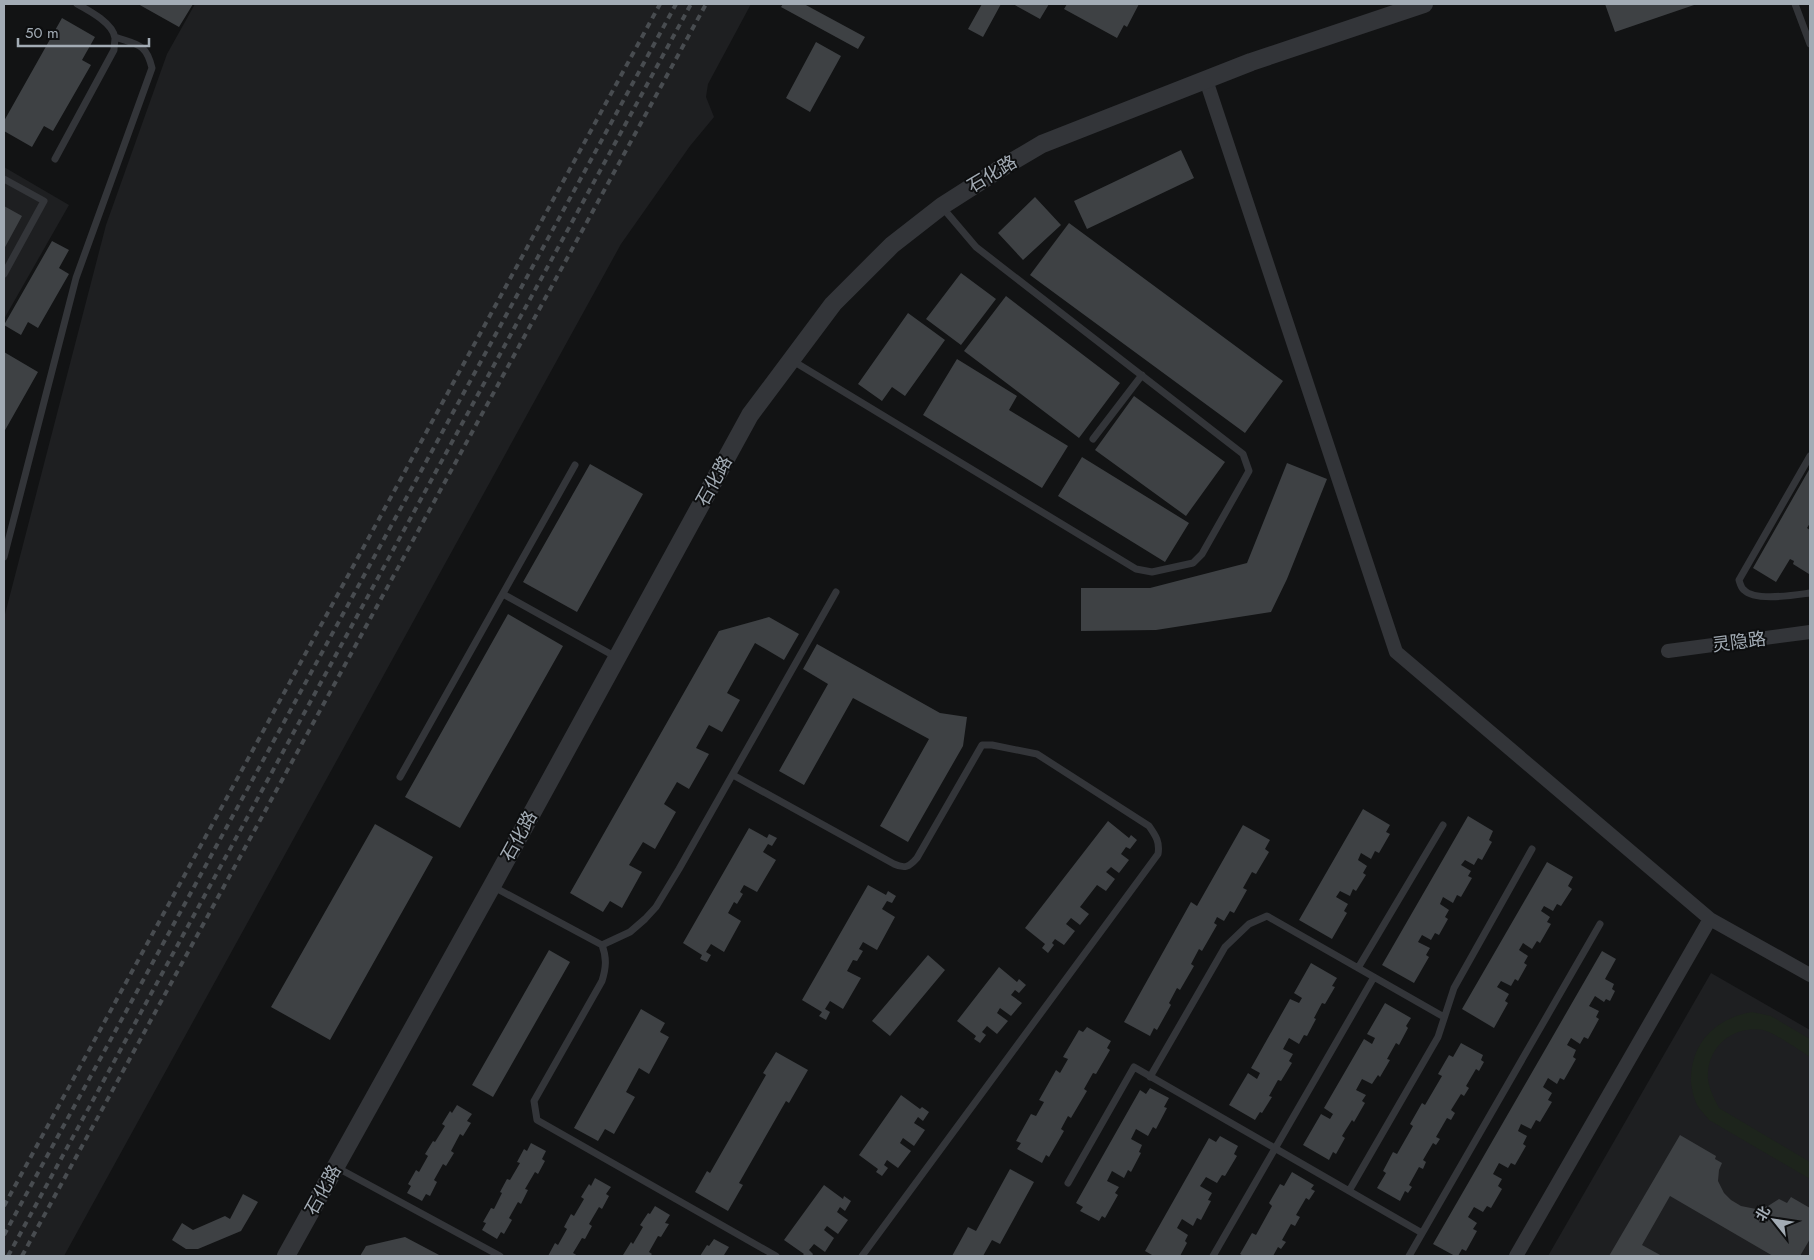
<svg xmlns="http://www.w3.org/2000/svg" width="1814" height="1260" viewBox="0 0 1814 1260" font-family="Jost,'Noto Sans SC',sans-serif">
  <rect width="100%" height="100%" fill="#121314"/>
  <path fill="#1e1f21" d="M195 4H751L708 84 706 97 714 117 690 146 621 244 64 1256H4V618L106 225 167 54Z
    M4 167 69 205 4 319Z
    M1711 973 1810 1030V1256H1548Z"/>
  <path fill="#1d241c" d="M1752 1012 1771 1016 1810 1039V1057C1799 1050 1773 1032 1763 1030 1732 1025 1706 1048 1708 1079 1709 1089 1715 1100 1719 1108L1810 1162V1179L1709 1120C1706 1116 1702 1112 1699 1108 1694 1101 1692 1090 1691 1082 1690 1043 1716 1018 1752 1012Z"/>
  <path fill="#3e4144" d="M138 4H193L179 27Z
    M783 4H804L865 37 858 49 781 7Z
    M982 4H1001L983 37 968 29Z
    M1013 4H1049L1040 19Z
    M1067 4H1139L1127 27 1124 25 1117 38 1064 9Z
    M1605 4H1697L1615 32Z
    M62 18 95 37 82 60 91 65 53 131 44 126 32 147 4 131V121Z
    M816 42 841 56 810 112 786 98Z
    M1181 150 1194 178 1087 229 1074 201Z
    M1035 197 1061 225 1023 260 998 233Z
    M4 206 22 216 4 249Z
    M1069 223 1283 381 1245 433 1030 275Z
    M52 241 69 250 59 268 69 274 38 328 28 322 21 335 4 325Z
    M961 273 996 299 961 345 926 319Z
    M1006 296 1120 383 1079 438 964 351Z
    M908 313 945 340 905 396 892 387 882 401 858 384Z
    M4 352 38 372 4 432Z
    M957 359 1017 396 1009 410 1068 446 1042 488 923 415Z
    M1134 396 1225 462 1186 516 1095 450Z
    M1082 457 1189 523 1165 562 1058 496Z
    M1287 463 1327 479 1287 579 1271 612 1156 630 1081 631V588H1150L1247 563Z
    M590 464 643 494 577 612 523 582Z
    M1810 468V523L1807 528 1810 530V572L1809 574 1793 564 1794 561 1790 559 1776 582 1753 568Z
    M508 614 563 646 460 828 405 797Z
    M769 617 799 634 784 660 755 643 727 693 740 700 722 732 709 725 696 748 709 754 689 789 677 782 664 804 676 812 655 849 643 842 629 865 642 872 622 908 610 901 603 912 570 893 719 631Z
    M817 644 940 713 967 717 963 746 908 842 880 826 929 739 853 698 804 785 779 771 828 684 803 669Z
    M1363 809 1390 825 1386 832 1390 834 1379 853 1375 851 1371 859 1361 853 1358 860 1367 866 1363 873 1366 875 1356 891 1353 889 1350 896 1340 891 1336 897 1348 904 1344 911 1347 913 1332 939 1299 920Z
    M1468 816 1493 831 1489 840 1492 842 1482 860 1478 858 1474 865 1465 860 1461 865 1471 871 1468 876 1472 878 1461 897 1457 895 1453 903 1443 897 1440 904 1449 910 1445 917 1448 919 1439 935 1435 933 1431 940 1422 935 1418 942 1430 948 1426 955 1429 957 1414 983 1382 965Z
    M1108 821 1129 838 1131 835 1137 840 1130 849 1126 847 1121 854 1129 860 1119 873 1111 867 1106 872 1115 879 1106 891 1097 885 1080 907 1089 914 1080 925 1071 918 1066 924 1075 931 1064 945 1055 939 1052 943 1054 945 1048 953 1042 948 1045 944 1025 928Z
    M375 824 433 857 330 1040 271 1007Z
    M1243 825 1270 840 1265 849 1269 852 1256 874 1252 872 1243 888 1247 890 1234 913 1230 911 1224 921 1217 917 1214 923 1217 925 1202 951 1199 949 1191 964 1194 966 1180 990 1177 988 1169 1003 1171 1005 1157 1030 1154 1028 1150 1036 1124 1022 1191 902 1197 906Z
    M749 828 767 838 769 834 777 838 772 846 768 844 763 852 776 860 757 892 744 885 740 892 743 894 737 904 734 902 728 913 741 921 724 952 711 944 706 952 711 955 707 962 700 959 702 955 683 943Z
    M1547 862 1573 877 1568 886 1572 889 1561 906 1557 904 1553 911 1544 906 1541 911 1550 917 1547 922 1551 924 1540 943 1537 941 1532 949 1523 943 1519 950 1528 956 1524 963 1527 965 1518 981 1515 979 1511 986 1501 981 1497 987 1509 994 1505 1001 1508 1003 1494 1028 1462 1009Z
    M868 885 886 895 888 891 896 896 892 903 887 901 882 909 895 917 877 950 863 942 859 949 863 951 857 961 853 960 847 971 861 978 843 1009 830 1001 825 1009 830 1012 826 1020 819 1016 822 1012 802 1000Z
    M549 950 570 962 493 1097 472 1085Z
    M1602 951 1616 959 1605 979 1614 984 1612 989 1615 991 1610 1001 1606 999 1604 1002 1595 996 1589 1006 1599 1011 1596 1017 1599 1019 1588 1039 1584 1037 1580 1044 1571 1038 1567 1045 1576 1050 1573 1057 1576 1059 1564 1080 1560 1078 1557 1084 1548 1078 1543 1087 1552 1093 1548 1100 1552 1102 1540 1122 1536 1120 1531 1129 1521 1124 1518 1131 1527 1136 1523 1144 1526 1146 1515 1165 1511 1163 1508 1168 1499 1163 1493 1174 1502 1179 1498 1186 1502 1189 1491 1208 1487 1206 1483 1212 1474 1207 1468 1217 1477 1223 1473 1229 1477 1231 1466 1251 1462 1249 1458 1256H1455L1433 1244Z
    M928 955 945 970 890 1036 872 1021Z
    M1311 963 1337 978 1332 986 1335 987 1325 1004 1322 1003 1314 1018 1316 1019 1307 1036 1304 1035 1299 1044 1289 1038 1283 1049 1293 1054 1289 1061 1292 1063 1281 1081 1278 1080 1269 1096 1272 1097 1262 1113 1260 1112 1255 1120 1229 1105 1248 1073 1257 1079 1260 1073 1251 1068 1290 999 1299 1003 1302 998 1294 993Z
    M999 967 1017 982 1019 979 1026 985 1019 993 1015 990 1011 995 1022 1003 1011 1016 1000 1008 997 1013 1008 1021 997 1034 987 1026 982 1032 986 1035 980 1043 974 1039 976 1036 957 1021Z
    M1385 1003 1411 1018 1406 1026 1408 1028 1399 1045 1396 1043 1387 1059 1390 1060 1380 1077 1378 1075 1372 1084 1362 1079 1356 1090 1366 1095 1362 1101 1365 1103 1354 1122 1352 1120 1342 1136 1345 1138 1336 1154 1333 1152 1329 1160 1303 1145 1321 1114 1330 1119 1333 1114 1324 1108 1364 1039 1372 1044 1375 1038 1367 1034Z
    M641 1009 665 1023 660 1032 669 1037 649 1074 639 1068 626 1092 635 1097 614 1134 605 1129 598 1141 574 1128Z
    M1087 1027 1111 1041 1107 1048 1110 1050 1096 1074 1093 1073 1084 1089 1087 1091 1071 1118 1068 1116 1061 1129 1064 1131 1049 1157 1046 1155 1042 1163 1017 1149 1021 1143 1016 1141 1031 1114 1036 1116 1044 1102 1039 1100 1056 1070 1060 1073 1068 1059 1063 1057 1079 1030 1083 1032Z
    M1461 1043 1483 1055 1481 1060 1484 1062 1479 1071 1476 1069 1466 1086 1469 1088 1464 1096 1461 1094 1451 1110 1455 1113 1451 1120 1447 1118 1436 1137 1440 1139 1436 1145 1433 1143 1423 1160 1426 1162 1423 1169 1419 1167 1409 1185 1412 1187 1408 1193 1405 1191 1400 1201 1377 1188 1386 1173 1383 1171 1393 1152 1397 1154 1413 1126 1410 1124 1422 1103 1425 1105 1442 1076 1438 1074 1449 1055 1453 1057Z
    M776 1052 808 1070 789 1103 786 1101 739 1183 743 1185 728 1211 695 1192 707 1171 710 1173 766 1075 763 1073Z
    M1150 1088 1169 1098 1164 1107 1167 1108 1156 1129 1153 1127 1148 1136 1136 1129 1131 1139 1142 1145 1139 1152 1141 1153 1131 1172 1128 1170 1124 1178 1112 1171 1107 1181 1119 1187 1115 1193 1118 1195 1105 1218 1102 1216 1099 1221 1080 1211 1083 1207 1076 1203 1140 1090 1146 1094Z
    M901 1095 920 1109 922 1107 929 1112 923 1121 918 1117 914 1123 925 1130 914 1146 903 1138 900 1143 911 1151 898 1168 887 1160 884 1165 888 1168 882 1176 876 1172 878 1169 859 1155Z
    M457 1105 472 1114 467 1121 471 1123 463 1136 460 1134 451 1151 454 1153 446 1166 443 1164 434 1180 437 1182 430 1196 426 1194 422 1201 407 1193 411 1186 408 1184 416 1170 419 1172 428 1156 425 1154 433 1141 435 1142 445 1126 442 1124 450 1111 452 1113Z
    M1680 1135 1716 1156 1715 1159 1722 1163 1719 1170 1718 1181 1724 1193 1731 1200 1741 1206 1756 1209 1768 1206 1779 1199 1787 1203 1791 1197 1810 1208V1239L1800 1256H1773L1670 1196 1642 1245 1662 1256H1609Z
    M1220 1136 1238 1146 1234 1154 1237 1156 1225 1176 1222 1175 1217 1183 1206 1177 1200 1186 1212 1193 1208 1200 1211 1201 1201 1220 1197 1218 1193 1226 1182 1219 1177 1228 1188 1235 1185 1241 1187 1243 1180 1256H1151L1152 1255 1145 1251 1209 1138 1216 1142Z
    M531 1143 546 1151 542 1159 545 1161 538 1174 535 1172 525 1189 528 1190 521 1204 518 1202 509 1218 512 1220 504 1234 501 1232 497 1239 482 1230 486 1223 483 1222 491 1208 494 1209 502 1193 500 1192 507 1179 510 1180 520 1163 517 1162 524 1149 527 1151Z
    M1010 1169 1034 1182 1000 1244 992 1240 983 1256H952L968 1227 976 1231Z
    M1292 1172 1314 1185 1311 1189 1315 1191 1309 1200 1306 1198 1296 1215 1300 1217 1295 1226 1291 1224 1282 1240 1286 1242 1281 1249 1278 1247 1273 1256H1243L1240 1254 1252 1233 1256 1235 1272 1206 1269 1203 1280 1184 1284 1186Z
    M595 1178 611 1187 606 1194 609 1196 602 1209 599 1207 589 1224 592 1226 585 1239 582 1238 573 1253 578 1256H548L555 1243 558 1245 567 1229 564 1227 571 1214 574 1216 584 1199 581 1197 589 1184 591 1186Z
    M824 1185 843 1199 844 1196 851 1201 845 1211 840 1207 837 1212 848 1220 838 1234 827 1226 824 1230 834 1238 825 1252 814 1244 809 1250 813 1254 812 1256H802L804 1254 784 1240Z
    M243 1194 258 1202 241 1231 198 1249H186L172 1240 182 1223 193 1230 225 1216 230 1219Z
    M655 1206 670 1215 665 1223 669 1224 661 1237 658 1236 649 1252 652 1254 650 1256 623 1255 631 1242 633 1244 643 1227 640 1225 648 1213 650 1214Z
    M405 1237 441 1256H360L366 1246Z
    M714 1239 729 1247 724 1255 727 1256H700L707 1245 709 1246Z"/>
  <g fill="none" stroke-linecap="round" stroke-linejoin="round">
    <path stroke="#333539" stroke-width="7" d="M1795 4 1810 44
      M55 159 114 50C114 46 115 41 115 38 113 23 88 10 77 4
      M4 179 44 201 4 274
      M793 361 1136 569 1152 572 1193 563 1202 554 1249 471 1243 454 976 247 942 207
      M1093 439 1142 375
      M1810 456 1739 580C1740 583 1741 588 1744 590 1755 602 1795 595 1810 593
      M4 557 76 278 152 68C146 43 138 45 115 37
      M503 594 616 657
      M733 775 894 864C905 869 909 867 917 858L982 745H992L1037 754 1149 826C1156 836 1160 842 1158 854L862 1256
      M400 777 575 465
      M492 886 602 945C607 958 606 968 602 981L534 1101 537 1120 776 1256
      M602 945 630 932 645 919 656 907 679 869 836 592
      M1358 968 1443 825
      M1150 1077 1225 947 1249 924 1267 916 1444 1017
      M336 1167 500 1256
      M1068 1183 1134 1067 1422 1233
      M1349 1191 1438 1037 1454 988 1532 849
      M1213 1256 1374 977
      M1409 1256 1600 924"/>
    <path stroke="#333539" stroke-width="14" d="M1206 80 1396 652 1710 919 1810 975
      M1668 651 1810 632
      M1516 1256 1710 919"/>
    <path stroke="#333539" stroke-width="18" d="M286 1256 492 886 750 415 833 304 892 245 942 206 1003 167 1042 144 1251 62 1424 4"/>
    <path stroke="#484c50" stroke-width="4" stroke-dasharray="6 5" stroke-linecap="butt" d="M4 1206 660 4
      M4 1235 676 4
      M8 1256 691 4
      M22 1256 706 4"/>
  </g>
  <g text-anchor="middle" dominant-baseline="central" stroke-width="4" stroke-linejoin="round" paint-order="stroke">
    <g font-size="18" fill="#a3acb5" stroke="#0d0e0f">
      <text transform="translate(992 174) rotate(-31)">石化路</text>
      <text transform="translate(714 481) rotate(-61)">石化路</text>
      <text transform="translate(1739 642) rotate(-7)">灵隐路</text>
      <text transform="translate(519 836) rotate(-61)">石化路</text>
      <text transform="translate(323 1190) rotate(-61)">石化路</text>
    </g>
  </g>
  <rect width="1814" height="1260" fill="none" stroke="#a3acb5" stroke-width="10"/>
  <g transform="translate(1774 1220) rotate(300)" stroke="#0d0e0f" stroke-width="4" paint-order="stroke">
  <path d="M0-4L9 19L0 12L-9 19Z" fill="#a3acb5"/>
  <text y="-8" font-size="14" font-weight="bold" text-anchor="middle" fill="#a3acb5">北</text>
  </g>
  <path d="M18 38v8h131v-8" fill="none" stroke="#a3acb5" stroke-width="2.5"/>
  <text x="25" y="38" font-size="15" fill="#a3acb5" stroke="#0d0e0f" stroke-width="4" paint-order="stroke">50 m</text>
</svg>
